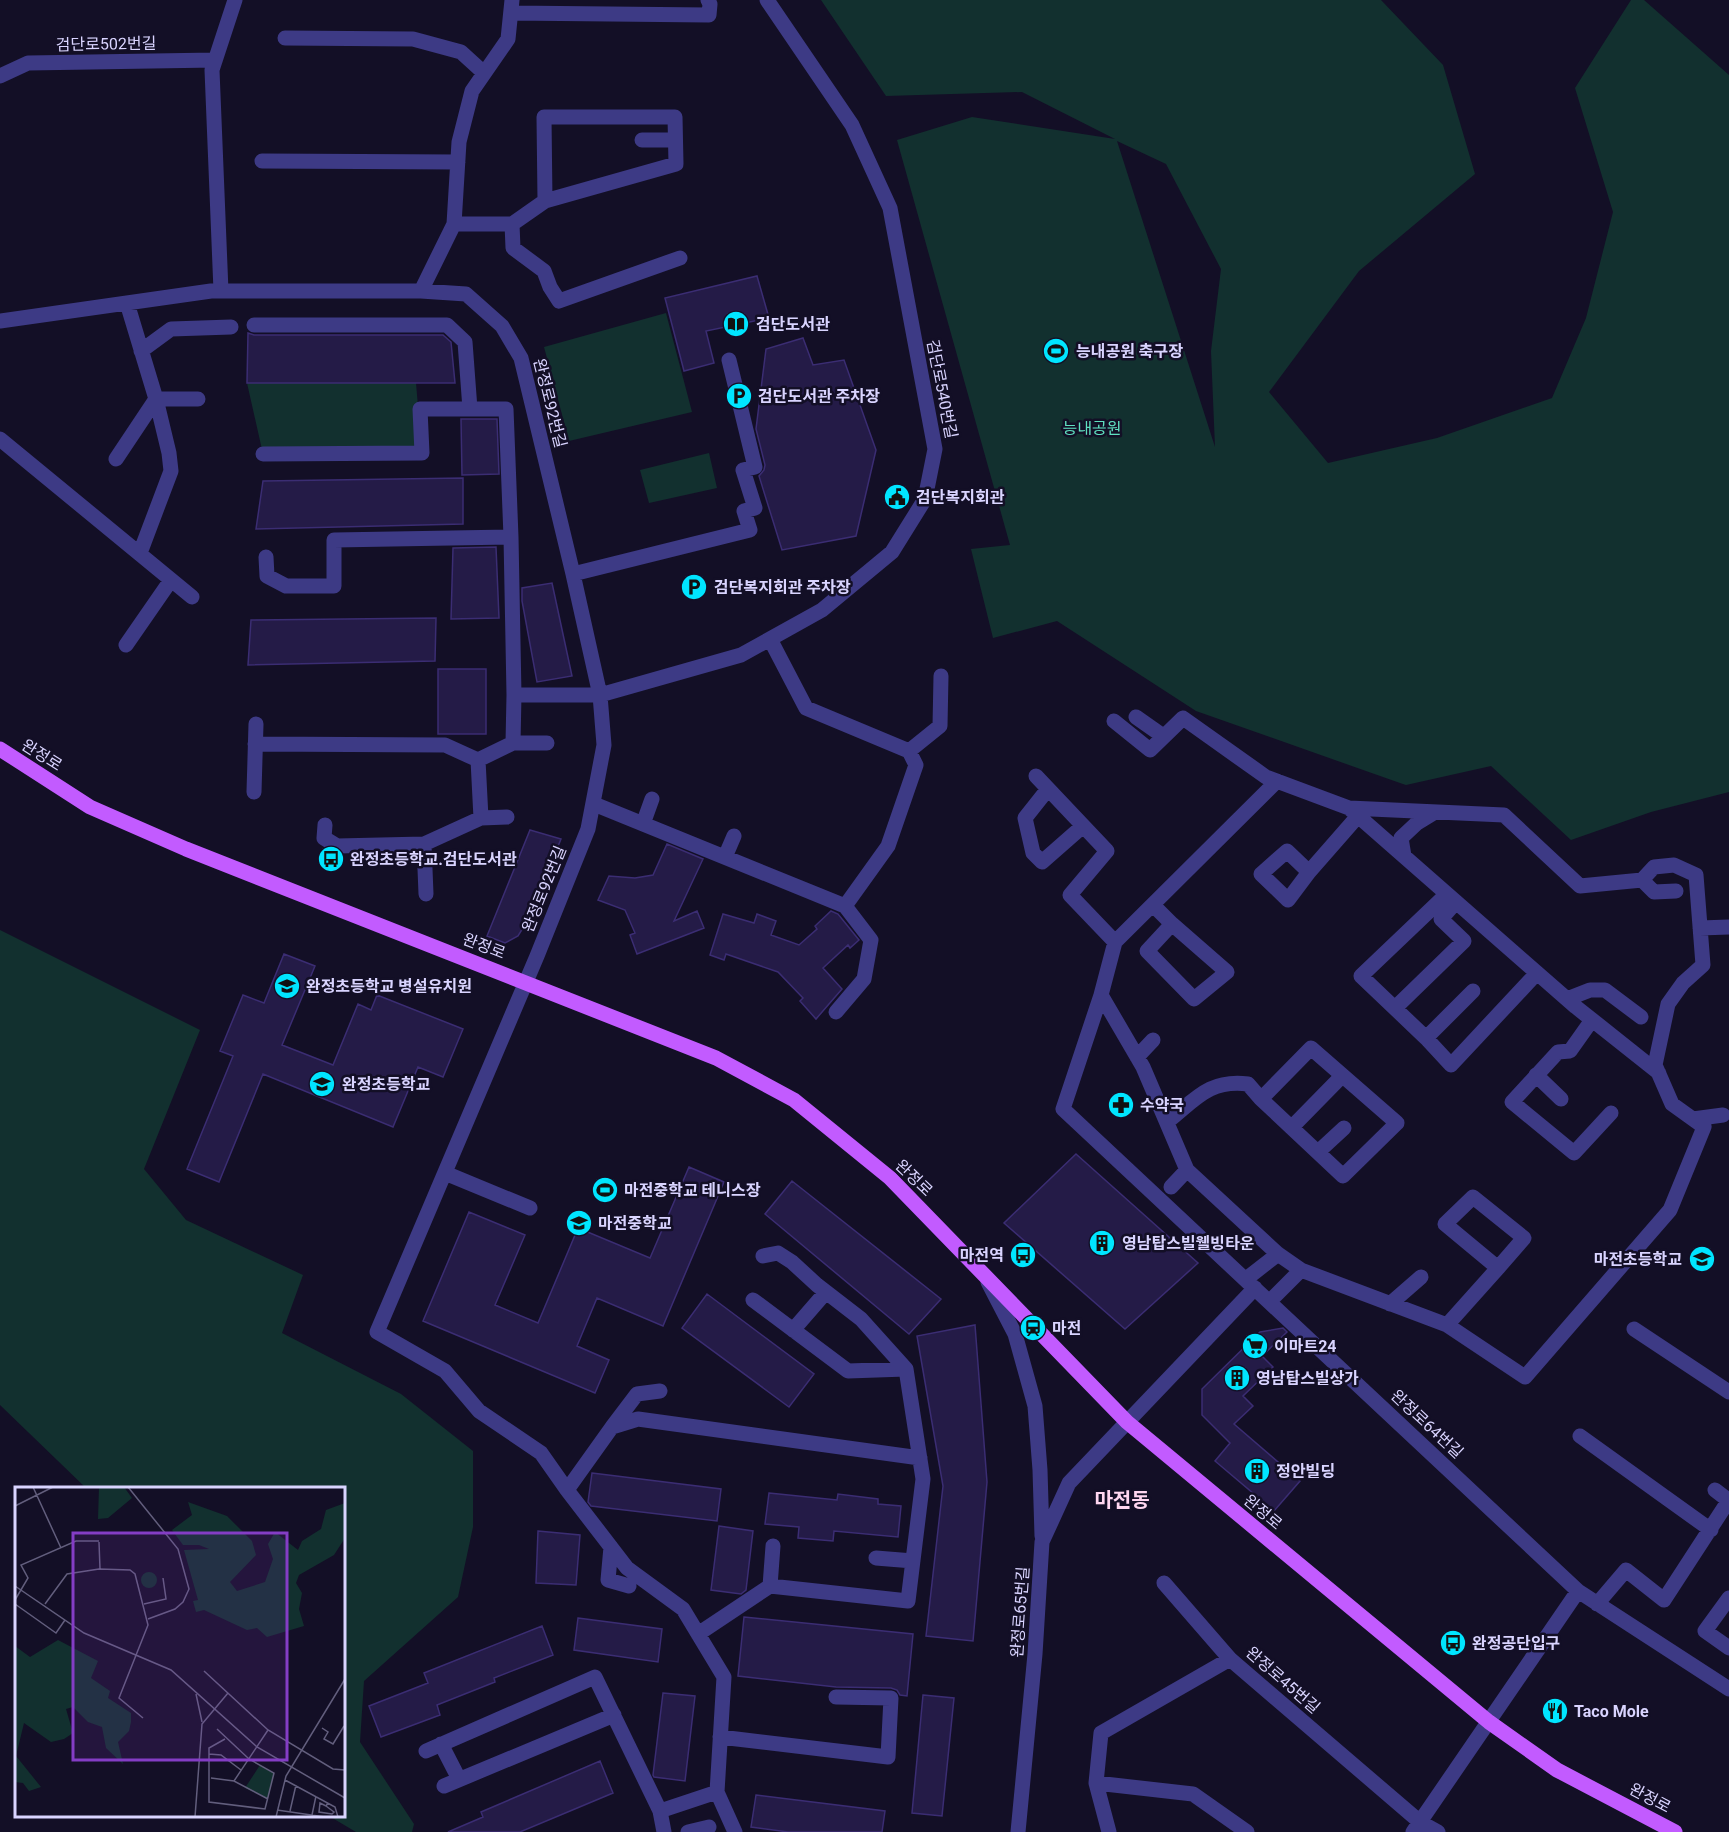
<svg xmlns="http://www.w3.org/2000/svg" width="1729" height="1832" viewBox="0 0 1729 1832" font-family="Roboto,'Noto Sans KR',sans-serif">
  <rect width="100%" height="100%" fill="#130f26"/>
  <path fill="#12302f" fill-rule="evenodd" d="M821 0H1381L1443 65 1475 174 1359 271 1269 392 1328 463 1437 438 1552 398 1586 318 1613 212 1575 88 1631 0H1644L1729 75V792L1651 812 1571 840 1491 766 1406 785 1400 783 1196 711 1057 621 993 638 971 549 1010 545 897 140 972 117 1115 139 1022 92 886 96ZM1117 141 1166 164 1221 269 1211 351 1215 447Z
    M666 313 692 412 569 441 544 347Z
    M247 383H416L422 453 263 454Z
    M709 453 717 488 649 503 640 470Z
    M0 930 200 1030 144 1169 186 1220 303 1275 282 1333 401 1394 473 1451V1527L458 1597 364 1681 360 1742 414 1824 412 1832H356L329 1816H344V1488H86L0 1405Z"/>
  <path fill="#241b47" stroke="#3b2d73" stroke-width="1.5" d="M757 276 769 318 706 331 714 363 684 371 665 298Z
    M248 333 254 335H443L451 342 455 383H247Z
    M803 338 813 365 844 360 876 450 856 536 782 550 759 476 764 470 765 465 756 429 766 349Z
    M461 419H497L499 474 462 475Z
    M463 478V524L256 529 263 481Z
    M496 547 499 618 451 619 453 548Z
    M552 583 572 676 537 682 522 601V588Z
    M436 618 435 661 248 665 251 620Z
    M438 669H486V734H438Z
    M530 830 561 839 528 920 518 936 505 943 487 936Z
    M667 844 703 859 674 921 697 911 704 928 637 954 630 935 635 933 625 910 598 900 609 876 635 878 653 875Z
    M831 911 838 914 859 940 850 948 848 945 823 968 842 989 816 1019 800 1001 803 998 778 972 726 954 724 960 710 955 723 914 754 923 757 914 776 921 771 935 799 945 817 929 815 926Z
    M284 954 315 966 282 1045 333 1065 358 1004 371 1010 377 995 463 1029 443 1077 418 1067 393 1127 263 1074 219 1182 187 1169 233 1056 220 1051 243 995 264 1003Z
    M1076 1154 1198 1263 1125 1329 1004 1223Z
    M689 1167 724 1182 663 1326 597 1298 577 1346 609 1360 595 1393 423 1321 469 1212 525 1235 495 1305 538 1323 578 1228 650 1258Z
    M792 1181 941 1299 909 1334 765 1214Z
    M707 1294 814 1374 789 1407 682 1328Z
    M975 1325 987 1482 973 1641 926 1636 943 1486 917 1336Z
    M1283 1328 1287 1332 1262 1356 1273 1367 1243 1396 1253 1406 1234 1424 1300 1481 1274 1511 1215 1461 1230 1443 1202 1415V1389L1260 1332Z
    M592 1473 721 1489 717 1521 591 1506 588 1502Z
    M769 1493 837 1500 838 1494 878 1499V1504L901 1506 898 1537 834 1531 833 1541 798 1538 799 1527 765 1524Z
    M719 1526 753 1531 746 1590 741 1594 711 1590Z
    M538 1531 580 1535 576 1585 536 1583Z
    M744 1617 913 1634 907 1696 900 1695 897 1690 891 1688 836 1687 738 1676Z
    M578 1618 662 1629 658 1662 574 1650Z
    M542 1626 553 1655 494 1678 495 1682 437 1705 440 1715 381 1737 369 1706 428 1683 424 1673Z
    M663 1693 695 1696 685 1781 654 1777 653 1775Z
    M923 1695 954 1698 942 1816 912 1813Z
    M600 1761 613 1793 520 1832H448L483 1817 481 1812Z
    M756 1795 885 1811 882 1832H788L751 1827Z"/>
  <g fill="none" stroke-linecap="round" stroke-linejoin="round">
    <path stroke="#3d3a85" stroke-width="15" d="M511 13 709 15 710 4 708 0
      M285 38 413 39 461 52 484 73
      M0 76 28 63 215 60
      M642 140H675
      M262 161 458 162
      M454 224H512L513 248 544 271 550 287 559 301 680 258
      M512 224 545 201 544 117H675L676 164 545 201
      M221 291 212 70 235 0
      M421 291 454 224 459 142 472 91 508 39 512 0
      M127 303 156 399 169 453 171 471 140 553
      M0 321 211 291H421L466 294 502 326 521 358 573 574 600 695 604 745 588 829 537 956 377 1332 445 1371 479 1411 541 1453 567 1490 627 1568 683 1609 724 1677 717 1792 735 1832
      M254 325H447L465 342 470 409
      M141 351 171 329 231 327
      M0 439 192 597
      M263 454 422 453 420 409H506L511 537
      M116 459 156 399H198
      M266 557 267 576 286 586H334V540L511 537 514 695H600L741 655 822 610 892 552 925 499 935 449 890 208 852 125 767 0
      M573 574 750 530 744 511 755 508 743 470 755 467 729 360
      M770 639 806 708 909 751 916 765 888 846 845 906
      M126 645 171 580
      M514 695 513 743H547
      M1136 717 1163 736
      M1114 721 1150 750 1183 718 1266 777 1349 808 1504 815 1580 886 1642 880 1654 867 1674 865 1696 875 1703 965 1683 983 1668 1004 1655 1065 1672 1104 1704 1127 1670 1210 1525 1377 1447 1325 1301 1270 1278 1254 1187 1170 1143 1067 1101 995 1115 942 1277 781
      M255 744 445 745 478 760
      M909 751 940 726 941 676
      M1036 776 1107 851 1070 895 1115 942
      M1048 789 1025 818 1033 853 1042 862 1083 826
      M254 792 256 724
      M594 804 845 906 871 940 864 979 836 1012
      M1349 808 1576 1007 1659 1073
      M481 818 507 817
      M643 824 652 799
      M325 825 324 838 337 846 424 844 481 818 478 760 513 743
      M424 844 426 894
      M1404 856 1401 838 1417 823 1435 812
      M725 857 734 836
      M1309 872 1288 900 1261 874 1287 851 1309 872 1358 816
      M1642 880 1654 892 1676 891
      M1447 894 1361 976 1426 1038 1451 1065 1537 973
      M1153 905 1172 924 1147 951 1194 999 1227 972 1172 924
      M1700 928 1729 927
      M1101 995 1063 1109 1578 1591 1729 1689
      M1567 999 1590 990H1605L1641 1017
      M1395 1008 1464 941 1441 919 1456 902
      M1592 1020 1570 1051 1558 1052 1512 1102 1574 1153 1611 1113
      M1426 1038 1473 991
      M1137 1057 1153 1040
      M1536 1075 1561 1099
      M1693 1119 1723 1115
      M1167 1122C1195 1100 1209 1079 1248 1084L1261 1099 1311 1048 1397 1123 1343 1176 1261 1099
      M1292 1127 1342 1076
      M1318 1152 1344 1128
      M445 1173 530 1208
      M1171 1187 1187 1170
      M763 1256 778 1253 792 1262 817 1285 861 1319 906 1369 923 1479 908 1601 770 1586
      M1246 1279 1278 1254
      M988 1282 1015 1334 1035 1406 1040 1470 1042 1536
      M753 1300 848 1371 906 1369
      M1270 1301 1301 1270
      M1390 1304 1421 1277
      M1447 1325 1498 1268 1445 1224 1473 1197 1524 1238 1498 1268
      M1634 1329 1729 1392
      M793 1330 826 1292
      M612 1427 637 1394 660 1391
      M1580 1436 1711 1530
      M567 1490 612 1427 638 1419 920 1458
      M1715 1490 1728 1500
      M611 1547 608 1580 629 1586
      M876 1558 913 1561
      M1164 1583 1230 1659 1420 1822 1438 1832
      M1729 1598 1705 1631 1729 1648
      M1597 1604 1626 1570 1664 1600 1729 1500
      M698 1634 770 1586 773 1546
      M720 1737 888 1757 891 1698 836 1697
      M441 1744 459 1779
      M426 1751 595 1677 660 1811 664 1832
      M1096 1783 1193 1794 1247 1832
      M444 1786 614 1715
      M660 1811 717 1792
      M688 1832 709 1827
      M1018 1832 1035 1654 1042 1542 1069 1483 1255 1288
      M1109 1832 1096 1783 1101 1733 1230 1659
      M1413 1832 1578 1591"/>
    <path stroke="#c25bff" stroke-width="15" d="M0 749 90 807 186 849 716 1058 794 1100 890 1178 1127 1422 1489 1722 1557 1770 1675 1832"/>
  </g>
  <defs>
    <g id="library-disc" transform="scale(1.35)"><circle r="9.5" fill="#00e5ff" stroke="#130f26"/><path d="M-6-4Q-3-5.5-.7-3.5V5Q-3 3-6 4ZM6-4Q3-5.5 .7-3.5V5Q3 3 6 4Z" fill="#111"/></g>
    <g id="stadium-disc" transform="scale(1.35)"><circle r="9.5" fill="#00e5ff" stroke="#130f26"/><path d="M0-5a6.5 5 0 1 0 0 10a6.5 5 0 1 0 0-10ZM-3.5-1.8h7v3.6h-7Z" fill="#111"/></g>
    <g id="parking-disc" transform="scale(1.35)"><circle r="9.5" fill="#00e5ff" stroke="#130f26"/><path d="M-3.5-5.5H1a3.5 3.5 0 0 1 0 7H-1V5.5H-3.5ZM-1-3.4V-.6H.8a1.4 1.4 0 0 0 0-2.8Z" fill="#111"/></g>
    <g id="civic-disc" transform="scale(1.35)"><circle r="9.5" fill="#00e5ff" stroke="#130f26"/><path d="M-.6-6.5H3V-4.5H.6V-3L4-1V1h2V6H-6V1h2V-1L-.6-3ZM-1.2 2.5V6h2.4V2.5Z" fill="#111"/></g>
    <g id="bus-disc" transform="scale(1.35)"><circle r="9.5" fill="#00e5ff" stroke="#130f26"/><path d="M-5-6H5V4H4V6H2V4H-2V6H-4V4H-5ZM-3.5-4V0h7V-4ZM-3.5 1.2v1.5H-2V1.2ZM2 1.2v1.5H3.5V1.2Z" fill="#111"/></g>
    <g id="school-disc" transform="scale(1.35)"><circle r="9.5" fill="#00e5ff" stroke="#130f26"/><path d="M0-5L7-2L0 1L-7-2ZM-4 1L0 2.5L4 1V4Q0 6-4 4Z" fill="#111"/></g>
    <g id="pharmacy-disc" transform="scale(1.35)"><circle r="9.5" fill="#00e5ff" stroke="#130f26"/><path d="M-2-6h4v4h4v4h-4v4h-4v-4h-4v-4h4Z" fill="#111"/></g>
    <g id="building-disc" transform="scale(1.35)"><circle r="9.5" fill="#00e5ff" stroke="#130f26"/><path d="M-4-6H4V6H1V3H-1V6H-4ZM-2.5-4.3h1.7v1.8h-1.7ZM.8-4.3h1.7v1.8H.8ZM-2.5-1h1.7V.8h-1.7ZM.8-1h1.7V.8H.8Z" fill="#111"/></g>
    <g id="station-disc" transform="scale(1.35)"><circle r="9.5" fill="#00e5ff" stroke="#130f26"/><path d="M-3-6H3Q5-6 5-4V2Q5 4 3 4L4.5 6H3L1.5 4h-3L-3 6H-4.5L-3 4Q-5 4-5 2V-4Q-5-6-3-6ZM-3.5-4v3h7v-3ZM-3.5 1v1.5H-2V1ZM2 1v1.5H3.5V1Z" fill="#111"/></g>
    <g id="supermarket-disc" transform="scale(1.35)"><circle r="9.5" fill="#00e5ff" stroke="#130f26"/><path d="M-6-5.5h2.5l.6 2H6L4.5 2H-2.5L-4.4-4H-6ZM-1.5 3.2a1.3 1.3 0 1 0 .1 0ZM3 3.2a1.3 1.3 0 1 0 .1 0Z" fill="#111"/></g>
    <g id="restaurant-disc" transform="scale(1.35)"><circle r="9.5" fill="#00e5ff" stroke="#130f26"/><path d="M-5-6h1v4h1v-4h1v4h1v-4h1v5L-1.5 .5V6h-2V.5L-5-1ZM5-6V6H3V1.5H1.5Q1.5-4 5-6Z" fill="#111"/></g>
  </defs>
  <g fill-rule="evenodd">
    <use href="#library-disc" x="736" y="324"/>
    <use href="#stadium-disc" x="1056" y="351"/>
    <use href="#parking-disc" x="739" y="396"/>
    <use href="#civic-disc" x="897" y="497"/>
    <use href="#parking-disc" x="694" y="587"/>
    <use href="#bus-disc" x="331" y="859"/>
    <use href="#school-disc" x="287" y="986"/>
    <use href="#school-disc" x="322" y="1084"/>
    <use href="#pharmacy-disc" x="1121" y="1105"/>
    <use href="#stadium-disc" x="605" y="1190"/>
    <use href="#school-disc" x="579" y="1223"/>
    <use href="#building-disc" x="1102" y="1243"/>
    <use href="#bus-disc" x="1023" y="1255"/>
    <use href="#school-disc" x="1702" y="1259"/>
    <use href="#station-disc" x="1033" y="1328"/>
    <use href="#supermarket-disc" x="1255" y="1346"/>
    <use href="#building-disc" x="1237" y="1378"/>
    <use href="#building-disc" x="1257" y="1471"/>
    <use href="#bus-disc" x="1453" y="1643"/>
    <use href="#restaurant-disc" x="1555" y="1711"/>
  </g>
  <g text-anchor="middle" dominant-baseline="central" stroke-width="5" stroke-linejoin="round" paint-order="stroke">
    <g font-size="16" fill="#d9d4ff" stroke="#130f26">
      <text transform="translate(106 44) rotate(-1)">검단로502번길</text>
      <text transform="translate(942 389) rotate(79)">검단로540번길</text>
      <text transform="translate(550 403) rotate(76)">완정로92번길</text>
      <text transform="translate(42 755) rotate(32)">완정로</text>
      <text transform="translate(544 889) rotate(-68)">완정로92번길</text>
      <text transform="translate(484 946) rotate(21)">완정로</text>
      <text transform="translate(914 1178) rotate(44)">완정로</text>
      <text transform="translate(1427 1424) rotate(43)">완정로64번길</text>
      <text transform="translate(1263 1512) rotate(40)">완정로</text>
      <text transform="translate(1020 1612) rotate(-86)">완정로65번길</text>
      <text transform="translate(1283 1680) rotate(41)">완정로45번길</text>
      <text transform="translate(1650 1798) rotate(28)">완정로</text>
    </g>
    <g font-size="16" font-weight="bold" fill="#d9d4ff" stroke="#130f26" text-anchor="start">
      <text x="756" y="324">검단도서관</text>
      <text x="1076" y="351">능내공원 축구장</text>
      <text x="758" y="396">검단도서관 주차장</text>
      <text x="916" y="497">검단복지회관</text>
      <text x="714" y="587">검단복지회관 주차장</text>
      <text x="350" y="859">완정초등학교.검단도서관</text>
      <text x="306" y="986">완정초등학교 병설유치원</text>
      <text x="342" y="1084">완정초등학교</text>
      <text x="1140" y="1105">수약국</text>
      <text x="624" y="1190">마전중학교 테니스장</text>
      <text x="598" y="1223">마전중학교</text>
      <text x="1122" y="1243">영남탑스빌웰빙타운</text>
      <text x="1004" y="1255" text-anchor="end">마전역</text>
      <text x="1682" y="1259" text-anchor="end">마전초등학교</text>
      <text x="1052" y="1328">마전</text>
      <text x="1274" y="1346">이마트24</text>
      <text x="1256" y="1378">영남탑스빌상가</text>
      <text x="1276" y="1471">정안빌딩</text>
      <text x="1472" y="1643">완정공단입구</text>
      <text x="1574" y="1711">Taco Mole</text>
    </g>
    <g font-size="16" fill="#5fe0c0" stroke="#130f26">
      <text x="1092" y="428">능내공원</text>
    </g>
    <g font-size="20" font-weight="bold" fill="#ffd6f0" stroke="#130f26">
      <text x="1122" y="1500">마전동</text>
    </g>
  </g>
  <g transform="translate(15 1487)">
    <rect width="330" height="330" fill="#130f26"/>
    <path d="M84 0H109L117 11 93 31 83 32ZM173 15 212 29 237 54 241 68 215 95 222 104 250 95 258 72 253 57 260 45 283 63 287 54 306 42 311 23 330 16V51L319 68 284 88 281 96 287 106 284 122 289 139 252 150 242 141 232 143 189 123 181 125 178 114 183 113 169 63 194 62 184 58H168L157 43 177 28ZM126 93a8 8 0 1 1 16 0a8 8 0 1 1-16 0ZM43 153 83 174 76 191 95 204 93 211 116 226V235L114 244 103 255 108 277 91 261 87 240 73 235 58 220 51 222 58 246 49 252 36 255 9 236 1 269 26 300 14 304 8 296 0 295V159L15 170ZM245 278 259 286 253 312 230 301Z" fill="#12302f"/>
    <path fill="none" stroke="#625e7d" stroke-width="1.5" d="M18 0 46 61M113 0 163 62 174 102 168 115 160 122 133 132M0 19 38 0M84 55 85 82M0 99 69 146 156 183 242 260 330 311M0 113 13 91 6 78 61 54H84M0 117 41 146 50 133M30 117 52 87 84 82 115 83 120 87 133 138 104 211 128 231M129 117 151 112 148 91M189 184 253 243 318 282 330 283M181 207 187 235M307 241 313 245 309 252 318 257 329 239M202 242 234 272 259 286 250 322 194 315V261L210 252M194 267 206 268 226 283M196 291 219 294 253 312M270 293 320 320 323 330M219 294 253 243M311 319 319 325 317 327 304 325 305 316 311 319 313 316M262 323 310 330M275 324 281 298M297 328 301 309M160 330H179M180 330 187 237 213 206M261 330 271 289 330 192"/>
    <path fill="#843dc5" fill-opacity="0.15" stroke="#843dc5" stroke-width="3" d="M58 46H272V273H58Z"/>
    <rect width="330" height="330" fill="none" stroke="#d9d4ff" stroke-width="3"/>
  </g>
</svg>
